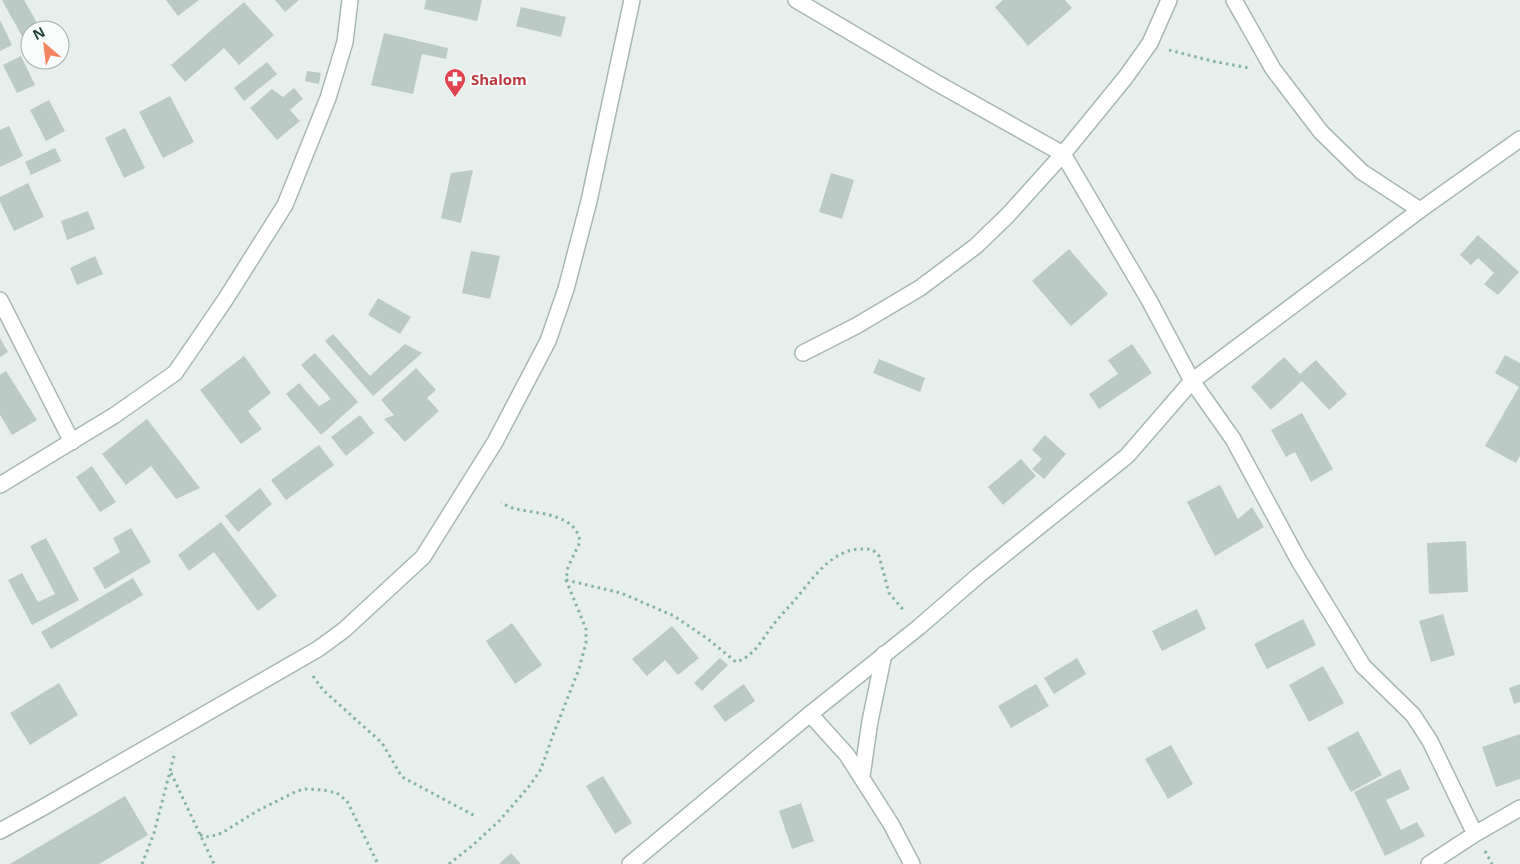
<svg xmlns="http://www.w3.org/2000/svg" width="1520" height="864" viewBox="0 0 1520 864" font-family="'Open Sans',sans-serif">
  <rect width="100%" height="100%" fill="#e6efeb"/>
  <path fill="#bbcac4" d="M2 0H24L40 28 36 30H30V33L23 38Z
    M166 0H199L178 16Z
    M275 0H299L285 12Z
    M426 0H482L477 21 424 9Z
    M1003 0H1065L1072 8 1028 46 995 7Z
    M244 2 274 35 239 65 224 48 185 82 171 65Z
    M521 7 566 17 561 37 516 26Z
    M0 20 12 45 0 51Z
    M384 33 448 48 446 59 422 54 413 94 371 85Z
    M21 56 35 85 17 93 3 65Z
    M267 62 277 74 244 101 234 88Z
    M307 71 321 73 319 84 305 81Z
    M294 88 303 99 290 110 300 121 277 140 250 108 272 89 283 97Z
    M170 96 194 142 163 158 139 112Z
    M49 100 65 131 46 141 30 110Z
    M9 126 23 156 0 167V130Z
    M125 128 145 168 124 178 105 138Z
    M55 148 61 161 31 175 25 162Z
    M473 170 461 223 441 218 451 173Z
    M831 173 854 180 842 219 819 212Z
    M28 183 44 217 14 231 0 202V197Z
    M88 211 95 229 67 240 61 221Z
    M1478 235 1519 272 1498 295 1484 284 1494 273 1478 258 1471 265 1460 255Z
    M1069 249 1108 294 1071 326 1032 281Z
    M471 251 500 256 490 299 462 293Z
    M95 256 103 274 77 285 70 268Z
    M378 298 411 317 400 334 368 315Z
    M333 334 370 376 405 344 422 353 373 396 325 341Z
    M0 338 8 352 0 357Z
    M1132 344 1152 373 1099 409 1089 394 1118 374 1108 360Z
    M315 353 358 402 321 435 286 394 299 383 319 406 331 399 301 365Z
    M1505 355 1520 363V456L1516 463 1485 446 1519 387 1495 373Z
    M244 356 271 393 248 411 262 429 241 444 200 390Z
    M1284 357 1300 374 1316 360 1347 394 1329 410 1302 381 1271 410 1251 387Z
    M879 359 925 378 920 392 873 373Z
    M416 368 436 390 427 398 439 411 405 442 384 419 394 415 381 400Z
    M6 371 37 420 12 435 0 415V375Z
    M1302 413 1333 469 1311 482 1295 452 1286 457 1271 430Z
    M360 415 374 433 346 456 331 437Z
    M147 419 200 488 176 499 151 466 126 485 102 454Z
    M1045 435 1066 454 1044 479 1032 469 1042 459 1032 450Z
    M319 445 334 465 286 500 271 480Z
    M1021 459 1036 476 1003 505 988 487Z
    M92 466 116 502 100 512 76 477Z
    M1220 485 1238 519 1252 507 1264 527 1215 556 1187 502Z
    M260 488 272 504 238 532 225 516Z
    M221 522 277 596 258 611 214 552 189 571 178 555Z
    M131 528 151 562 105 589 93 568 120 552 113 538Z
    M46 538 79 600 32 625 8 580 22 573 38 602 55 594 30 546Z
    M1466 541 1468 592 1429 594 1427 543Z
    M133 578 143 595 51 649 41 632Z
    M1197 609 1206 629 1162 651 1152 631Z
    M1443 614 1455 655 1431 662 1419 621Z
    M1303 619 1316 645 1267 669 1254 644Z
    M512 623 542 665 515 684 486 641Z
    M672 626 699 658 678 675 665 660 647 676 632 659Z
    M720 658 728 665 702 691 694 683Z
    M1077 658 1086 674 1054 694 1044 678Z
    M1323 666 1344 703 1309 722 1289 685Z
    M59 683 78 715 30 745 10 713Z
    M744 684 755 701 725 722 713 706Z
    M1036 684 1049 706 1011 728 998 706Z
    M1520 684V702L1514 704 1509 688Z
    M1358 731 1382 775 1351 792 1327 748Z
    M1520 734V779L1496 787 1482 747Z
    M1171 745 1193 784 1168 799 1145 759Z
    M1400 769 1410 789 1386 800 1401 830 1417 822 1425 836 1385 856 1354 792Z
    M603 776 632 823 615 834 586 786Z
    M125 796 148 835 99 864H10Z
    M801 803 814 841 792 849 779 811Z
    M511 853 521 864H499Z"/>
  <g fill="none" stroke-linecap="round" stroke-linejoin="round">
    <g stroke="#a8b8b2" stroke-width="18">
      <path id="service" d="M810 714 847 755 891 824 912 864
        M862 776 870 721 884 654"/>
    </g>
    <g stroke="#a8b8b2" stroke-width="18">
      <path id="minor" d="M796 0 935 82 1063 154 1149 300 1192 381 1233 439 1299 561 1363 666 1413 715 1430 741 1475 834
        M1234 0 1273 69 1321 132 1362 172 1420 210
        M0 300 72 442
        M803 353 856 326 920 288 976 246 1008 215 1063 154 1125 78 1150 43 1169 0
        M0 485 115 415 175 373 225 300 285 205 328 98 345 42 350 0
        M0 831 42 808 318 649 344 630 423 557 495 442 548 341 566 289 589 201 632 0
        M630 864 810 714 919 627 979 575 1127 456 1192 381 1420 210 1520 139
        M1429 864 1475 834 1520 808"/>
    </g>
    <path stroke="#86b3a5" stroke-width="3" stroke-dasharray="2.5 4" stroke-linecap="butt" d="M1169 50 1212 61 1249 68
      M566 580 621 593 674 616 708 639 736 662C754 657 763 638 773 625 780 616 787 609 794 601 811 581 829 552 858 549 868 549 873 548 879 556L889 593 905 612
      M313 676 323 690 382 743 402 777 477 817
      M171 773 214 864
      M200 835 209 837 222 833 257 811 297 791 305 789 323 790 337 793 347 801 378 864
      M1485 851 1492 864
      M142 864 154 833 174 756
      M449 864 473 845 499 821 531 784 541 769 553 735 579 669 586 643V629L566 580 568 567 580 542C576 513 538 514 516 509 511 508 506 505 501 503"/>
    <use href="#service" stroke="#fff" stroke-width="15"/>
    <use href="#minor" stroke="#fff" stroke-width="15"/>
  </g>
  <defs>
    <g id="pharmacy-pin" transform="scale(1.125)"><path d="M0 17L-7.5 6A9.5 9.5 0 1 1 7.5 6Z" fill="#e0444e" stroke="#f7fbf9"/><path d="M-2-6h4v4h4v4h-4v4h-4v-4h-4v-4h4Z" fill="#fff"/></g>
  </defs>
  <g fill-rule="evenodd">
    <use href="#pharmacy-pin" x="455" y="79"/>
  </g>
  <g text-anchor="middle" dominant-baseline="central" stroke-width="4" stroke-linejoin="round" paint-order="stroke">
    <g font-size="15" font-weight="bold" fill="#be3a42" stroke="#f7fbf9" text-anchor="start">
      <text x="471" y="79">Shalom</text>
    </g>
  </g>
  <g transform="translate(45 45) rotate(332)"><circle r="24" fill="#f7fbf9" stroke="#a3b1ad"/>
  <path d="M0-4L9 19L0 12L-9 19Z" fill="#f4845f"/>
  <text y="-8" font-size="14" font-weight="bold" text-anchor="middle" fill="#24423a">N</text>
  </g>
</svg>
